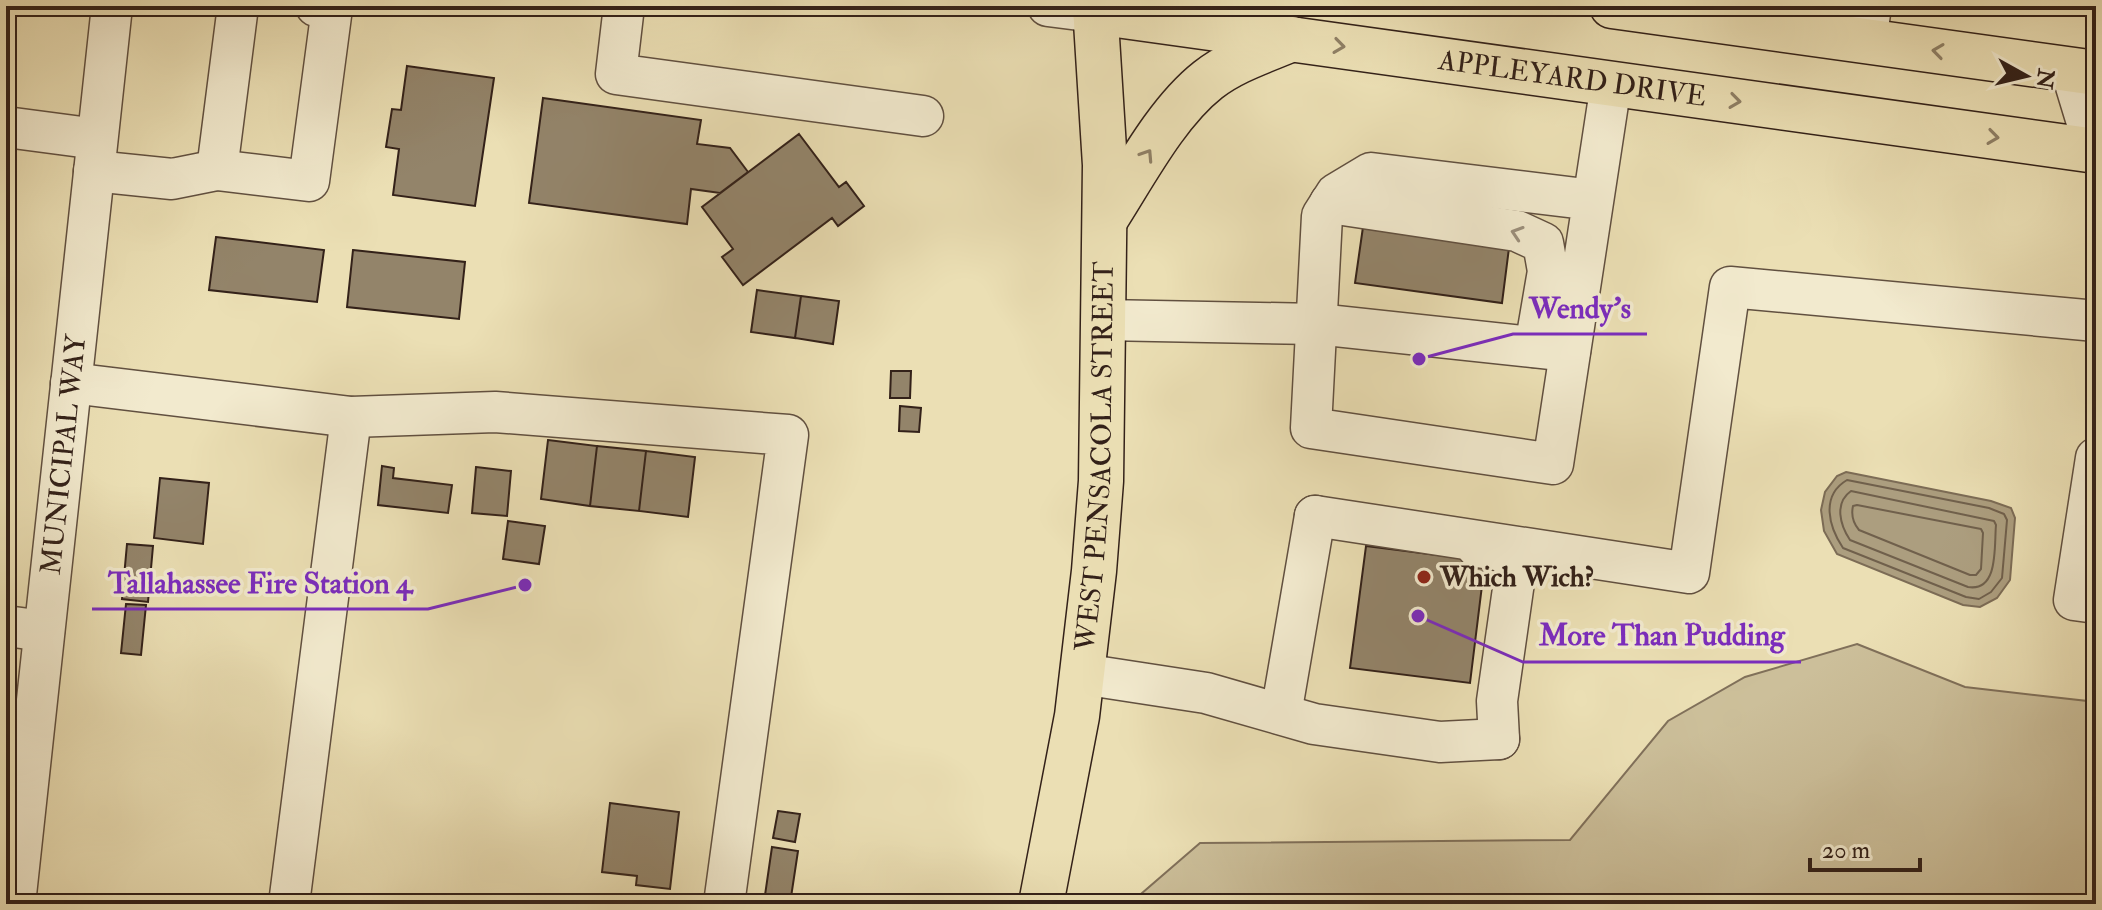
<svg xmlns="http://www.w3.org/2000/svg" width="2102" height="910" viewBox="0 0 2102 910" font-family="'IM FELL Double Pica',serif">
  <rect width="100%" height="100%" fill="#ebdfb4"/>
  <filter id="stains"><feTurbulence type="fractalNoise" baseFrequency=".0025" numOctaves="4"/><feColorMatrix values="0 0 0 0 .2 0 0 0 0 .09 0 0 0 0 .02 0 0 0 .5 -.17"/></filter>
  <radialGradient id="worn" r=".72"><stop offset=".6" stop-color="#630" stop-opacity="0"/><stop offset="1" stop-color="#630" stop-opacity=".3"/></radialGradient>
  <path fill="#ccbf9a" stroke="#80705a" stroke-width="2" d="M1857 644 1965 687 2096 702V904H1134V900L1200 843 1570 840 1668 721 1745 677Z"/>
  <path fill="#ac9e7f" stroke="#7c6c56" stroke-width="2" d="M1846 472 1991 501 2011 508 2015 518 2010 580 1997 598 1980 607 1963 605 1837 554 1824 531 1821 510 1825 492 1837 476Z"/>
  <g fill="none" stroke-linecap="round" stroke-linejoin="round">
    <path stroke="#70604c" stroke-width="2" d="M1847 480 1989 508 2004 514 2007 520 2002 578 1991 592 1979 599 1966 597 1843 548C1829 527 1820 496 1847 480Z
      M1851 491 1994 521 1996 525C1994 546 1999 592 1968 587L1850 540C1840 525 1834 503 1851 491Z
      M1857 505 1981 529 1983 533 1981 569 1976 575H1970L1859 530C1853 523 1851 515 1853 506Z"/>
  </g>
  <path fill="#93846a" stroke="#332119" stroke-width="2" d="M407 66 494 78 475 206 393 195 399 149 386 147 392 109 401 110Z
    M543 98 701 120 697 144 730 148 748 172 720 193 691 189 687 224 529 203Z
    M799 134 839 187 846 182 864 206 838 226 832 218 743 285 722 257 733 249 702 207Z
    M1364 220 1510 240 1502 303 1355 283Z
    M216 237 324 250 317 302 209 290Z
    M353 250 465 262 459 319 347 307Z
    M757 290 801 296 795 338 751 332Z
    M801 296 839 301 833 344 795 338Z
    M891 371H911L910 398H890Z
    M900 406 921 408 919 432 899 431Z
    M548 440 597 446 590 506 541 499Z
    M597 446 646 451 639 511 590 506Z
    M646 451 695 457 688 517 639 511Z
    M382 466 394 468 393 478 452 485 448 513 378 505Z
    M476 467 511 471 507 516 472 513Z
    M160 478 209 483 203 544 154 538Z
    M508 521 545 526 539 564 503 559Z
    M127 544 153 546 148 602 122 599Z
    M1366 546 1485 561 1470 683 1350 668Z
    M126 604 146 605 141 655 121 653Z
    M610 803 679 812 670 889 636 885 637 876 602 872Z
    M778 811 800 814 795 842 773 838Z
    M772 847 798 851 790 904 764 902Z"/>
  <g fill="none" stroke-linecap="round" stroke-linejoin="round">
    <g stroke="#615040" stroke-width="43">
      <g id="minor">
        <path d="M624 6 616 74 923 116"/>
        <path d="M1048 6 1095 12"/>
        <path d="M1866 42 1871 6"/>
        <path d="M2071 70 2096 152"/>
        <path d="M6 127 97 139"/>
        <path d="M217 170 238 6"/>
        <path d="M94 171 172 179 217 170 309 181 332 8 316 6"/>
        <path d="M1593 200 1371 173 1336 194 1322 216 1311 428 1553 464C1572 337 1591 210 1611 84"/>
        <path d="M1330 203 1517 231 1543 243 1548 271 1535 347"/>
        <path d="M1103 320 1317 324 1570 351"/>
        <path d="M71 383 351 417 495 412 788 435 724 904"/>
        <path d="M2096 458 2074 600 2096 603"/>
        <path d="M1315 516 1689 573 1730 287 2096 321"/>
        <path d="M1477 547C1497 550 1507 548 1516 568L1497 701 1499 739"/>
        <path d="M6 626 44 631"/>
        <path d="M1082 674 1206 693 1314 724 1440 742 1499 739"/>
        <path d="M1281 714 1315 516"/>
        <path id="s1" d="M15 904 112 6"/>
        <path d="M289 904 351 417"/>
      </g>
    </g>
    <g stroke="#332119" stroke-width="47">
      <g id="major">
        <path d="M1612 6 2096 73"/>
        <path id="s2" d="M1095 12 2096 151"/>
        <path d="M1105 220C1134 175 1166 113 1208 80 1232 61 1264 51 1292 39"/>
        <path id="s3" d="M1041 904 1077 716 1094 571 1101 481 1105 165 1095 6"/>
      </g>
    </g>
    <use href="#minor" stroke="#f2eace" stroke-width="40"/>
    <use href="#major" stroke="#ebdfb4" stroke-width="44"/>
  </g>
  <defs><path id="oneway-chevron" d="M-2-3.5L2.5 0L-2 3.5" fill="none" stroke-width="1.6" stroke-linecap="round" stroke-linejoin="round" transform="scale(2)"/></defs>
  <g stroke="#8f8066">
    <use href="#oneway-chevron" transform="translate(1339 46) rotate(8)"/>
    <use href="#oneway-chevron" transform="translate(1938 51) rotate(-172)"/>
    <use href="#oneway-chevron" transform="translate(1735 101) rotate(8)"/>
    <use href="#oneway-chevron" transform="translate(1993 137) rotate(8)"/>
    <use href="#oneway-chevron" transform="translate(1147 155) rotate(-57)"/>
  </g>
  <use stroke="#9c907d" href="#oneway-chevron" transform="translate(1517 233) rotate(-162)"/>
  <circle fill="#8f2418" stroke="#f2eace" stroke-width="3" cx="1424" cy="577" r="8"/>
  <g text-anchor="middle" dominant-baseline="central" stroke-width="7" stroke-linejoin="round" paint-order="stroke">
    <g font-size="28" fill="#332119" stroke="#f2eace">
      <text stroke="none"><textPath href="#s2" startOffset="482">APPLEYARD DRIVE</textPath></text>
      <text stroke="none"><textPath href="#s1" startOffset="452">MUNICIPAL WAY</textPath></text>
      <text stroke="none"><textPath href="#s3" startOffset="452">WEST PENSACOLA STREET</textPath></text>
    </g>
    <g font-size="28" font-weight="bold" fill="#332119" stroke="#f2eace" text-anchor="start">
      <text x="1440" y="577">Which Wich?</text>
    </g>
  </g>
  <path fill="none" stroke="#7b2cbf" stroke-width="3" d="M1419 359L1513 334H1647M525 585L428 609H92M1418 616L1523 662H1801"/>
  <g fill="#7b2cbf" stroke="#f2eace" stroke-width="3">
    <circle cx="1419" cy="359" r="8"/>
    <circle cx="525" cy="585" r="8"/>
    <circle cx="1418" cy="616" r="8"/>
  </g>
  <g font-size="30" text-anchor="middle" font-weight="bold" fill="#7b2cbf" stroke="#f2eace" stroke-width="7" stroke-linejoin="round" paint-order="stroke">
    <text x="1580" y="318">Wendy's</text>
    <text x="260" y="593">Tallahassee Fire Station 4</text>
    <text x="1662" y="645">More Than Pudding</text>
  </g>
  <rect width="2102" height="910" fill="none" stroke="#ebdfb4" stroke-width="32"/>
  <rect x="8" y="8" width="2086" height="894" fill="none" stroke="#332119" stroke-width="4"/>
  <rect x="16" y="16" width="2070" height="878" fill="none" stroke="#332119" stroke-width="2"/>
  <g transform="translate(2026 76) rotate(98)" stroke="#f2eace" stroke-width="6" paint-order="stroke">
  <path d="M0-6L14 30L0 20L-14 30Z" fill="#332119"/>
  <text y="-12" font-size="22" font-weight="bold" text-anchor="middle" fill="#332119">N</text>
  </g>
  <path d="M1810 858v12h110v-12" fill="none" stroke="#332119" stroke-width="4"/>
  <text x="1822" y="858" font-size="24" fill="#332119" stroke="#f2eace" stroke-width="6" paint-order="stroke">20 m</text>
  <rect width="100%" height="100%" filter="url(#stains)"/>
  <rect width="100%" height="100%" fill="url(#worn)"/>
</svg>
